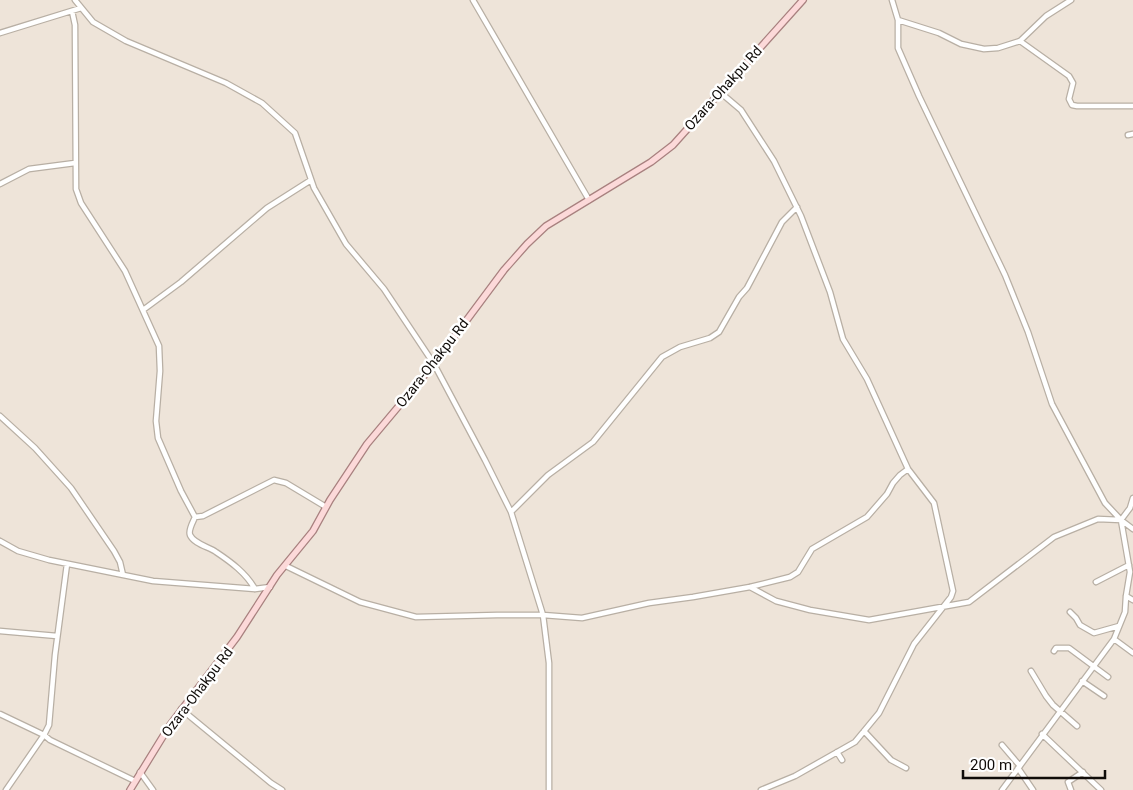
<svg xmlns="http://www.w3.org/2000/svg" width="1133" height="790" viewBox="0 0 1133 790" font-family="Roboto,sans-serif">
  <rect width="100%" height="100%" fill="#eee4d9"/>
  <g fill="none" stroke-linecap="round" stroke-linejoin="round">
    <g stroke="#b8afa4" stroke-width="7">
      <path id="minor" d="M75 0 93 22 126 41 226 83 262 103 295 133 314 188 346 244 384 289 434 364 485 460 511 512 543 615 549 663V790
        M473 0 589 200
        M892 0 898 20V48L919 96 1005 275 1028 332 1052 404 1105 503 1121 520 1130 572 1126 596 1125 612 1114 639 1002 790
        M72 11 75 25 76 189 81 203 125 271 159 346 160 371 156 421 158 438 181 491 195 517C193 522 188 530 190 535 194 544 209 547 216 552 231 562 246 573 255 589
        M898 20 939 33 961 44 984 49 998 48 1020 41 1046 16 1071 0
        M0 33 81 8
        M1020 41 1069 76 1073 83 1069 99 1072 105 1077 106H1133
        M721 93 741 110 774 161 801 216 830 292 843 339 867 379 908 469 934 503 953 591 951 597 914 644 879 713 855 742 795 776 761 790
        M1128 135 1133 134
        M0 184 29 169 75 163
        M143 310 181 282 267 208 311 180
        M0 416 35 448 71 488 114 551 120 562 123 575
        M511 512 548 475 593 442 662 357 680 347 710 338 719 332 739 297 747 288 782 222 797 207
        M195 517 203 516 274 480 286 483 326 507
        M1121 520 1130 508 1133 498
        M0 541 18 551 49 560 153 581 255 589 270 587
        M286 566 360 602 416 617 497 615H543L582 618 649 603 693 597 750 587 790 577 798 572 812 549 867 517 887 494 893 483 900 475 908 469
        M1096 582 1129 565
        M750 587 776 601 810 610 869 620 969 602 1054 537 1098 519 1121 520 1133 529
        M1126 596 1133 600
        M1070 612 1076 618 1080 625 1094 633 1119 626
        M0 631 57 636
        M1114 639 1133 653
        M1054 651 1056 648H1069L1108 677
        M1031 671 1046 696 1053 705 1077 726
        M1082 681 1104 696
        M181 709 271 783 282 790
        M0 714 44 735 50 740 135 781
        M864 731 891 760 906 768
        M1042 734 1101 790
        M1002 745 1020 766
        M837 752 842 760
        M1018 768 1033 790
        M140 772 153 790
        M6 790 44 735 49 725 55 655 67 564
        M1071 790 1068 782 1083 772"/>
    </g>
    <g stroke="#a8817f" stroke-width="8">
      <path id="major" d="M130 790 170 725 237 637 277 575 313 531 330 500 367 444 434 364 504 270 527 244 546 226 651 162 673 145 803 0"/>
    </g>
    <use href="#minor" stroke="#fff" stroke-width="4.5"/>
    <use href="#major" stroke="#fcd9d9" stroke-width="5.5"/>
  </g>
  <g text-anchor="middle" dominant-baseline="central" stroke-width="5" stroke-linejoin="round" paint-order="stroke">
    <g font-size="14" fill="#100c09" stroke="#fff">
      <text transform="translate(723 88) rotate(-48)">Ozara-Ohakpu Rd</text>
      <text transform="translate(432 363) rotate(-52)">Ozara-Ohakpu Rd</text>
      <text transform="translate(197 692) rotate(-53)">Ozara-Ohakpu Rd</text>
    </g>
  </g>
  <path d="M963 770v8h142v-8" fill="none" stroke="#100c09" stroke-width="2.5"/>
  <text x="970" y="770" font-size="15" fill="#100c09" stroke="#ffffff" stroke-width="4" paint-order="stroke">200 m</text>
</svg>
